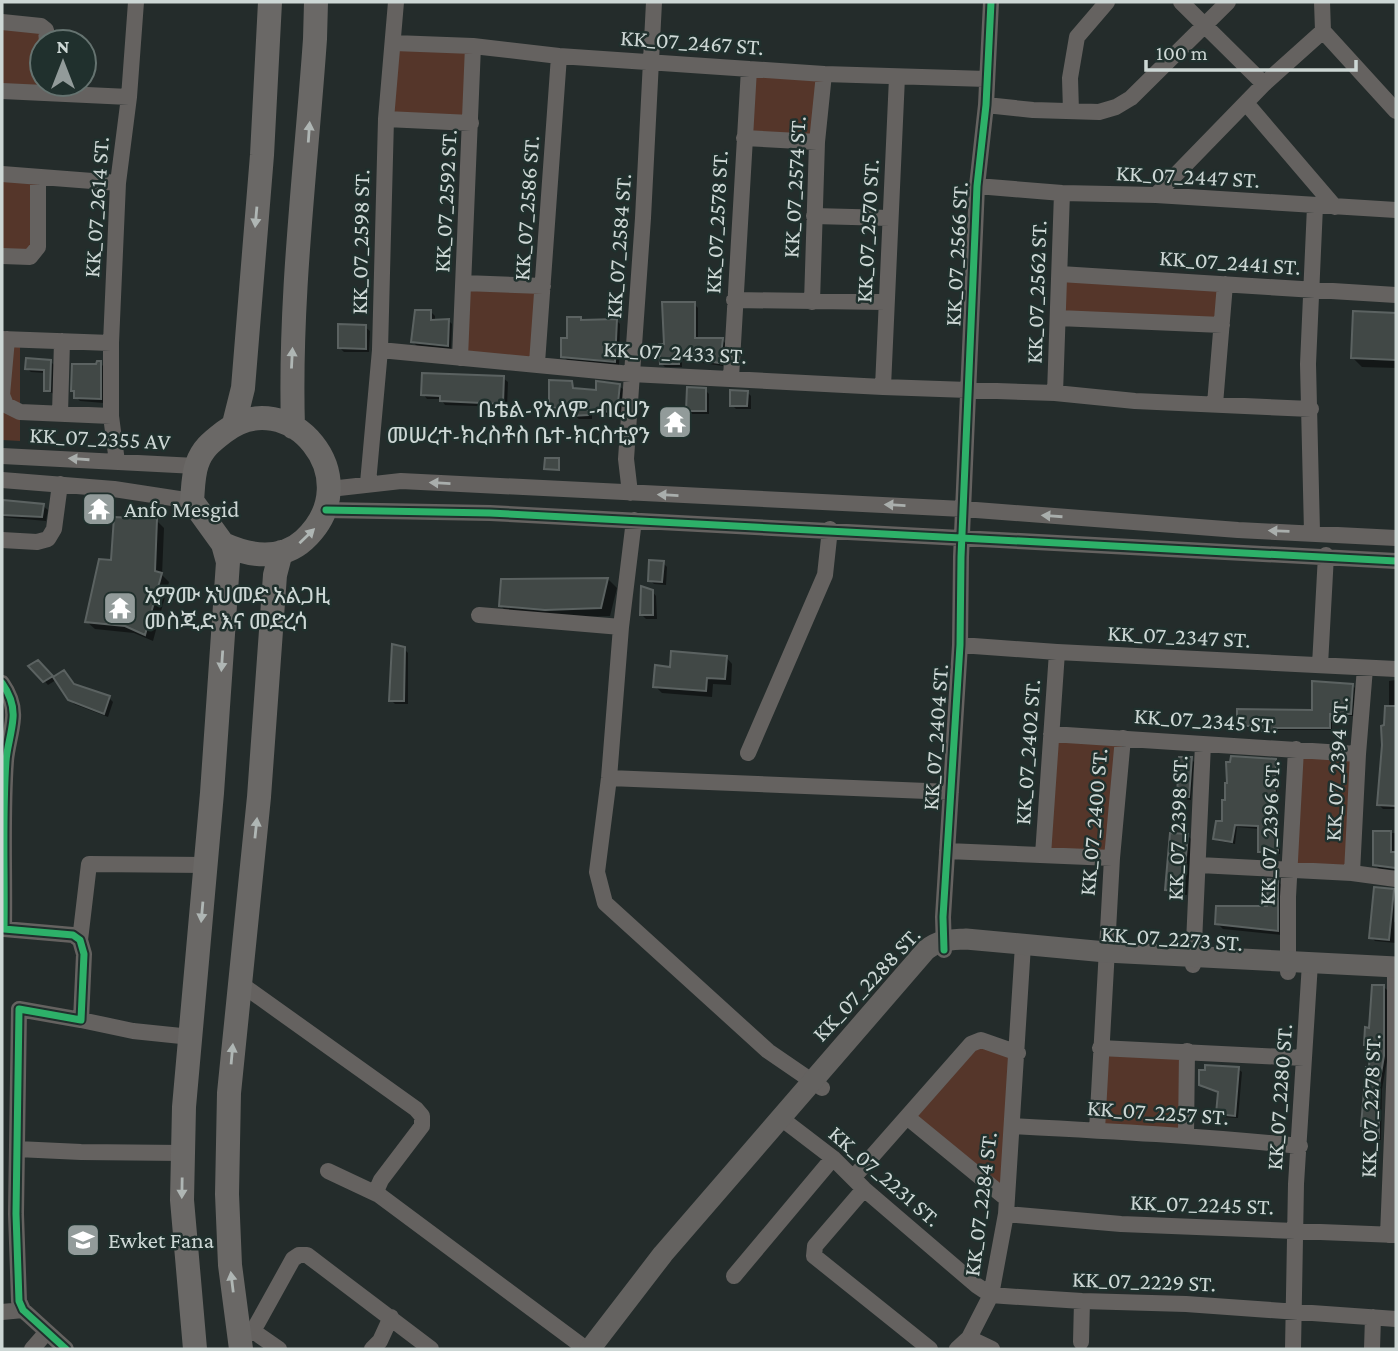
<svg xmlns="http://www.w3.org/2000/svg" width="1398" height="1351" viewBox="0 0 1398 1351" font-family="'Crimson Pro','Noto Sans Ethiopic',serif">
  <rect width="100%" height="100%" fill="#242c2b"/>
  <path fill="#55362a" d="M2 25 46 30 42 42 44 93 2 91Z
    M393 44 473 46 471 123 386 118Z
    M749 69 824 74 817 142 744 138Z
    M2 174 38 177V247L2 255Z
    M1060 274 1225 284 1222 325 1058 318Z
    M464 283 543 286 537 363 460 358Z
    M2 344 20 345V441L2 440Z
    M1051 734 1123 738 1112 858 1043 855Z
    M1296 749 1358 754 1352 873 1290 871Z
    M977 1040 1018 1053 1007 1199 907 1117Z
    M1100 1048 1187 1051 1186 1135 1097 1130Z"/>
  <path fill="#0007" d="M694 304 698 308V340H722L726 344 723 366 682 360V367H665L661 363 666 346Z
    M431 312 435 316V321L448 320 452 324 451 349 417 346 413 342Z
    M1355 313 1396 314V368L1362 367 1353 358Z
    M580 319 584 322 616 320 620 324 619 365 567 360 563 356 568 340Z
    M365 327 370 331 369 352H344L339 347Z
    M50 361 54 365V394L46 390V373L31 372 26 368Z
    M100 363 104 367V403L80 401 76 397Z
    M503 378 508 382 507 407 445 405 441 399H427L423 394Z
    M571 383 576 390 597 392 619 386 624 390 620 415 592 414V419H579L575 416 577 411H555L550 407Z
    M705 390 709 394V414H692L688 410Z
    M747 392 751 396V409H736L732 405Z
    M2 502 43 506 48 510 46 521 2 517Z
    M157 521 164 528 162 575 169 582 153 641 134 633 95 629 87 622 112 562Z
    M663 563 667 567 666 585 654 584 650 580Z
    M608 579 617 588 610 616 555 618 510 615 501 606 503 580Z
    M652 591 656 596 657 619H646L642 615Z
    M404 649 408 653V704H395L391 700Z
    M726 657 732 664 731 685 713 684 712 697 662 693 655 686 671 668Z
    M38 662 54 679 64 672 75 686 109 698 113 702 108 717 74 704 56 680 48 685 31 666Z
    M1396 680V809H1383L1379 805 1389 708V681Z
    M1352 685 1355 688 1353 716H1332V730H1275V732H1265L1262 728 1241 727 1239 724 1313 712Z
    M1191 759 1194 762 1191 800 1183 799 1179 795Z
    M1275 761 1278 764 1275 838 1280 841V854H1263L1260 851V829L1237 827 1235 844 1218 841 1215 838 1223 823 1232 764Z
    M1375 833H1396V870L1379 869 1375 865Z
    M1188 836 1192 840 1187 895 1171 893 1167 889Z
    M1278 881 1283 887 1282 935 1223 929 1217 923 1268 908Z
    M1393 891 1396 894 1394 922H1396V943L1375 941 1371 937Z
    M1384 987 1387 990V1060L1382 1089 1381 1140 1367 1139 1364 1136 1372 1047 1366 1044Z
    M1238 1069 1242 1072 1238 1118 1222 1117 1218 1114 1219 1093 1204 1088 1201 1084Z"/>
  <path fill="#414846" stroke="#5b6261" stroke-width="2" d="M662 302H695V338H723L720 363 679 357V364H660L659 344H664Z
    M415 310H431V320L449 319 448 346 411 342Z
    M1353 311 1396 313V360L1351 358Z
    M567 317H581V320L617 319 615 362 561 357V338H567Z
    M338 324 366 325V349L338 348Z
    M26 358 51 360 50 391H44V370L25 369Z
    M97 361H101V399L74 398V391H71L72 364H96Z
    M422 373 504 376 503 404 440 401V396L421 395Z
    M549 380 572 381 573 388 596 390V381L620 384 617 412 588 411V415L573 416 577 407 549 408Z
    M687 387 706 388V411H686Z
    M730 390 748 391 747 406H730Z
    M545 458H559V470L544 469Z
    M3 500 44 504 42 517 2 515Z
    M114 517 157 519 155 571 162 573 145 635 125 626 85 622 99 559 111 560Z
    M649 560 664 561 662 582 648 581Z
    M608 578 601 608 545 610 499 606 501 579Z
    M641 586 653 590V615H640Z
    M392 644 405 647 404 701H389Z
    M671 651 727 656 725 679 707 678 706 691 653 687 655 665 670 667Z
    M38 660 53 676 43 682 28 666Z
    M64 670 74 684 110 696 104 714 68 700 53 677Z
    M1312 681 1353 684 1351 714H1330V728H1274V731H1260V727L1237 725V709L1312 710Z
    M1385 706H1396V806L1377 805 1382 745 1381 726 1384 725Z
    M1231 756 1276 759 1273 836H1278V852H1258V826L1235 825 1232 842 1213 839 1216 821H1222V800H1225V783H1227L1226 762H1230Z
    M1179 757H1192L1189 797 1177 796Z
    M1373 831H1391V852H1396V868L1373 865Z
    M1170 833 1188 834 1183 891 1165 890Z
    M1268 879 1278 880V931L1215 924 1216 906H1267Z
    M1374 887 1394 889 1389 940 1369 938Z
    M1372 985H1384V1056L1379 1085V1138L1363 1137V1126H1361L1366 1067H1369L1370 1045H1364L1365 1027 1369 1028Z
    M1205 1065 1239 1067 1235 1116 1216 1114 1218 1092 1199 1085V1070H1205Z"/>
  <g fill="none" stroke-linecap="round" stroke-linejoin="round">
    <path stroke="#656260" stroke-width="16" d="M1181 2 1264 84
      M1322 2 1323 31
      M2 22 41 26 46 30 47 42
      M1323 31 1396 111
      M394 43 473 46 559 56 824 74 987 79
      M2 91 129 97
      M1246 103 1335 207
      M986 105 1033 110 1099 112 1116 107 1131 98 1228 2
      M1071 111 1070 78 1077 37 1107 2
      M386 119 471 123
      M744 138 817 142
      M2 174 118 183
      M977 186 1062 193 1156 195 1396 210
      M1156 195 1264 84 1323 31
      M814 216 890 218
      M2 256 30 257 38 247V177
      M1060 274 1396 295
      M464 283 543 286
      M734 300 886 302
      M812 302 817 142 824 74
      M1058 318 1222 325
      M2 339 111 343
      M7 339 2 395 6 405 20 412 111 416
      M380 350 631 374 883 387 1055 393 1135 401 1311 409
      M460 358 473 46
      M537 363 559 56
      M731 378 749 69
      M883 387 897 77
      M1055 393 1062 193
      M1215 404 1225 284
      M60 414 62 341
      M2 456 196 466
      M117 462 111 416V343L118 183 129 97 136 2
      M2 480 114 489 192 501
      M368 483 380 350 386 119 396 2
      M330 489 401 481 963 509 1238 530 1396 538
      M630 493 626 459 643 218 654 2
      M326 510 490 513 1396 561
      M634 520 621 627 609 778 597 872 605 903 768 1051 822 1088
      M1312 532 1308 364 1315 206
      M2 540 37 542 48 539 54 529 60 484
      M479 615 621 627
      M960 645 1057 652 1396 669
      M1320 665 1326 555
      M2 683C9 693 14 706 13 718 12 733 7 747 6 761 2 817 5 873 4 929L73 935 80 940 84 954 81 1020 19 1009 16 1214 19 1301 23 1310 66 1349
      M1051 734 1358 754
      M748 753 825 575 830 529
      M609 778 951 792
      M947 851 1112 858
      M1043 855 1057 652
      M1199 865 1352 873 1396 879
      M1352 873 1358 754 1365 668
      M80 940 89 864 206 865
      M944 950 943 917 960 645 961 557 977 186 986 105 991 2
      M1193 965 1203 744
      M1288 972V897L1296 749
      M241 984 416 1109 422 1116V1126L381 1180 377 1189 379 1195 586 1349
      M81 1020 133 1031 191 1037
      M1100 1048 1304 1058
      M907 1117 1007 1199
      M782 1119 833 1158 864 1189 976 1285 991 1295 1004 1296 1082 1301 1186 1304 1396 1319
      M1013 1126C1109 1131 1204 1136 1300 1146
      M1097 1130 1112 858 1123 738
      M1186 1135 1187 1051
      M17 1149 81 1152 183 1153
      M328 1171 379 1195
      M853 1178 971 1044 981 1040 1018 1053
      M864 1189 815 1246 814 1256 930 1349
      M1006 1214 1121 1224 1396 1235
      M1388 1235 1395 1062V967
      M734 1276 833 1158
      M2 1312 23 1310
      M253 1331 279 1349
      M969 1338 992 1349
      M239 1339 253 1331 293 1259 299 1255H307L431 1349
      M1081 1342 1082 1301
      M32 1349 46 1333
      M372 1349 380 1341 391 1317
      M957 1349 969 1338 991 1295 1006 1214 1023 945
      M1293 1349 1296 1184 1310 963
      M1372 1349 1373 1317"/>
    <path stroke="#646260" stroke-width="21" d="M590 1349 663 1254 926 950C940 939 949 940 966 939L1106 952 1396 967"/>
    <path stroke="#6a6866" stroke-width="24" d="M234 424 243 388 262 155 270 2
      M293 427C289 298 306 168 315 39L316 2
      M195 1349 182 1200 184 1107 212 793 228 562 223 544 192 501C193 490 193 475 197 464 202 449 211 442 224 432 288 382 371 478 304 540 281 561 249 556 223 544
      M241 1349 230 1265 227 1194 229 1093 259 797 275 575 281 552"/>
    <g stroke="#20302d" stroke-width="11">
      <path id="cycleway" d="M326 510 490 513 1396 561
        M2 683C9 693 14 706 13 718 12 733 7 747 6 761 2 817 5 873 4 929L73 935 80 940 84 954 81 1020 19 1009 16 1214 19 1301 23 1310 66 1349
        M944 950 943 917 960 645 961 557 977 186 986 105 991 2"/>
    </g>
    <use href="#cycleway" stroke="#2db169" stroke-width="7"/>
  </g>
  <defs><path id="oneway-solid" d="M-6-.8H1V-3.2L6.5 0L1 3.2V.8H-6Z" transform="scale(1.75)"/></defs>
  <g fill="#afb6b4">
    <use href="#oneway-solid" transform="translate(309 132) rotate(-86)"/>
    <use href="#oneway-solid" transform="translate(256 217) rotate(95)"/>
    <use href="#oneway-solid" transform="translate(292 358) rotate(-87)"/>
    <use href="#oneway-solid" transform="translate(307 536) rotate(-44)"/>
    <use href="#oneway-solid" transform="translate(222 661) rotate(94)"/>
    <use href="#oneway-solid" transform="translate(256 828) rotate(-84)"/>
    <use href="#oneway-solid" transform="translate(202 912) rotate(95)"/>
    <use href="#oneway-solid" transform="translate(232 1054) rotate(-85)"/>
    <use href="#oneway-solid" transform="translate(182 1188) rotate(91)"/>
    <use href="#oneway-solid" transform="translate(232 1282) rotate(-97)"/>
  </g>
  <g fill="#a9aeac">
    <use href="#oneway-solid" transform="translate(79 459) rotate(-176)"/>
    <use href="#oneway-solid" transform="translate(440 483) rotate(-177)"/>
    <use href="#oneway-solid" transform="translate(668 495) rotate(-177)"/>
    <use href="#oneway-solid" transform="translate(895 505) rotate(-177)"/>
    <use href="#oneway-solid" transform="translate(1052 516) rotate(-176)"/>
    <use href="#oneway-solid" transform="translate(1279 531) rotate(-178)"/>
  </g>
  <defs>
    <g id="temple-square" transform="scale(1.75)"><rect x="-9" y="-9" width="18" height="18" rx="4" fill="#929b9a" stroke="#20302d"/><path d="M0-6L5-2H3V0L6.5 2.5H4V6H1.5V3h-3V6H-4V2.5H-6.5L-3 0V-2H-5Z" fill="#fff"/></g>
    <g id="school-square" transform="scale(1.75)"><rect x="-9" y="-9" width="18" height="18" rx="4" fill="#929b9a" stroke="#20302d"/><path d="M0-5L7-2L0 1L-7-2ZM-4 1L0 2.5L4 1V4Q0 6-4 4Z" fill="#fff"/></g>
  </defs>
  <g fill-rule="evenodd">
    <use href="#temple-square" x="675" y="422"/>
    <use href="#temple-square" x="99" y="509"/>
    <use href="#temple-square" x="120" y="608"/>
    <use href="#school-square" x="83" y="1240"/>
  </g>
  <g text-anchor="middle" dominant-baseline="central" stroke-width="5" stroke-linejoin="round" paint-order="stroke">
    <g font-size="23" fill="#cdd7d5" stroke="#20302d">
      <text transform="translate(692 42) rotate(4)">KK_07_2467 ST.</text>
      <text transform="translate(1188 176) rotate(3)">KK_07_2447 ST.</text>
      <text transform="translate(794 187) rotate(-87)">KK_07_2574 ST.</text>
      <text transform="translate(445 201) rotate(-87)">KK_07_2592 ST.</text>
      <text transform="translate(96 207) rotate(-86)">KK_07_2614 ST.</text>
      <text transform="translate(526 208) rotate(-86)">KK_07_2586 ST.</text>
      <text transform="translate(716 222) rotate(-87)">KK_07_2578 ST.</text>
      <text transform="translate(867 231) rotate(-87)">KK_07_2570 ST.</text>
      <text transform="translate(360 242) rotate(-89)">KK_07_2598 ST.</text>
      <text transform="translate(618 246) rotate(-86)">KK_07_2584 ST.</text>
      <text transform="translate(956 254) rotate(-87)">KK_07_2566 ST.</text>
      <text transform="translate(1230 262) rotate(4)">KK_07_2441 ST.</text>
      <text transform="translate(1036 292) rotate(-88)">KK_07_2562 ST.</text>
      <text transform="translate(675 352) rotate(3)">KK_07_2433 ST.</text>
      <text transform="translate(100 438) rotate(3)">KK_07_2355 AV</text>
      <text transform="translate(1179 636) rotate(3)">KK_07_2347 ST.</text>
      <text transform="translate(1206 720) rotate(4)">KK_07_2345 ST.</text>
      <text transform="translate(935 737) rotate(-86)">KK_07_2404 ST.</text>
      <text transform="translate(1027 752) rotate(-86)">KK_07_2402 ST.</text>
      <text transform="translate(1336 769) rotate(-87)">KK_07_2394 ST.</text>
      <text transform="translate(1093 822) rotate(-85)">KK_07_2400 ST.</text>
      <text transform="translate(1177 828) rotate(-88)">KK_07_2398 ST.</text>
      <text transform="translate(1269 833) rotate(-88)">KK_07_2396 ST.</text>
      <text transform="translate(1172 938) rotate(4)">KK_07_2273 ST.</text>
      <text transform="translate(866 984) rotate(-47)">KK_07_2288 ST.</text>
      <text transform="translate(1279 1097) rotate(-86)">KK_07_2280 ST.</text>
      <text transform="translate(1370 1106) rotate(-88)">KK_07_2278 ST.</text>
      <text transform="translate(1158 1112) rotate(4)">KK_07_2257 ST.</text>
      <text transform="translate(885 1176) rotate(41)">KK_07_2231 ST.</text>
      <text transform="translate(980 1204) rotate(-83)">KK_07_2284 ST.</text>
      <text transform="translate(1202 1204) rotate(2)">KK_07_2245 ST.</text>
      <text transform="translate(1144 1281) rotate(2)">KK_07_2229 ST.</text>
    </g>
    <g font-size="23" fill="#cdd7d5" stroke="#20302d" text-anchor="start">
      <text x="650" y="409" text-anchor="end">ቤቴል-የአለም-ብርሀን<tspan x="650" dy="26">መሠረተ-ክረስቶስ ቤተ-ክርስቲያን</tspan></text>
      <text x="124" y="509">Anfo Mesgid</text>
      <text x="144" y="595">ኢማሙ አህመድ አልጋዚ<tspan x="144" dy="26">መስጂድ እና መድረሳ</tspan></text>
      <text x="108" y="1240">Ewket Fana</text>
    </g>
  </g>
  <rect width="1398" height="1351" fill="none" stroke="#cdd7d5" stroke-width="7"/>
  <g transform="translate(63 63)"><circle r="33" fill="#20302d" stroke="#657370" stroke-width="2"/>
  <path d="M0-5L12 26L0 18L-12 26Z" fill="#929b9a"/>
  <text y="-10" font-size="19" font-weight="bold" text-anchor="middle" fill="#cdd7d5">N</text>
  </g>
  <path d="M1146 60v10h210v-10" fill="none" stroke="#cdd7d5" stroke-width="3.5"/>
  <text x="1156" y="60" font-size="21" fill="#cdd7d5" stroke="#20302d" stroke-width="5" paint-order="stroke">100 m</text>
</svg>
